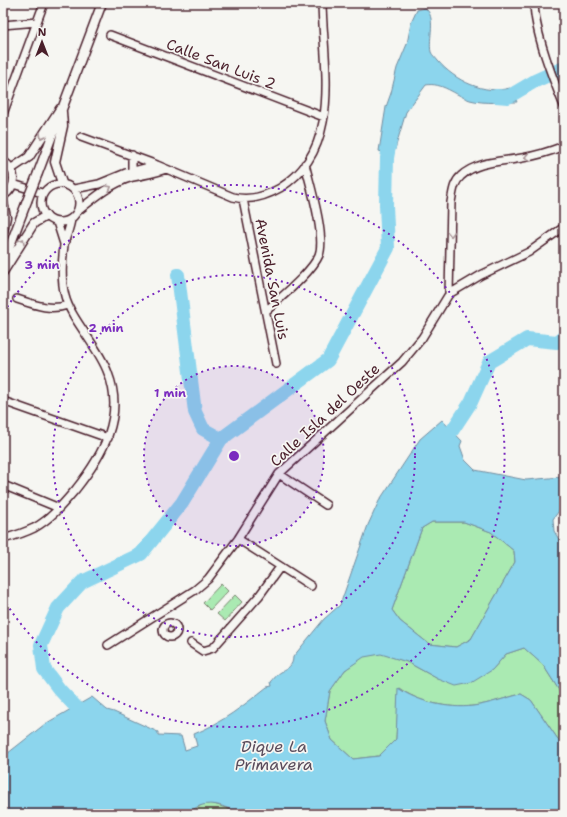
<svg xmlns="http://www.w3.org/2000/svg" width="567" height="817" viewBox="0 0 567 817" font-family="'Shantell Sans',sans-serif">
  <rect width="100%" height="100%" fill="#f6f6f2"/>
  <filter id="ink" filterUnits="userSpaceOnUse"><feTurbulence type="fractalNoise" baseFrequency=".025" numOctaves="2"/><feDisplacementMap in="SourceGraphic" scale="8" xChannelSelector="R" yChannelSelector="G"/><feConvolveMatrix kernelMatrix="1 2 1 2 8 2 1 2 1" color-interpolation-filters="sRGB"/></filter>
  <g filter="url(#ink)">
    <path fill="#aaeab2" stroke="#7a846e" d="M432 522H464L491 532 514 551 515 562 471 639 456 647 429 644 400 621 392 610 422 528Z
      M221 584 228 591 210 610 203 603Z
      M235 595 242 602 225 621 217 614Z
      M524 648 543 665 564 698V748L531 700 521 694C505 698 489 704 473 706 448 709 418 702 399 688L396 739 379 756 353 759 332 740 325 721 330 691 345 670 364 656 381 653 407 662 438 679 492 670 506 654Z
      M211 803 226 808 239 814H188L203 804Z"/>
    <path fill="#8cd5ed" stroke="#728c9f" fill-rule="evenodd" d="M425 8C437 17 428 38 431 52 432 55 436 58 438 61 455 81 485 95 510 88L517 102C501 102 485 104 470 100 455 95 442 82 426 85L406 112 393 156 379 151 386 107 391 93 397 68 407 44 411 23 417 10Z
      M442 420 462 441 460 446 465 460 475 470 526 480 561 477 564 475V504L553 519 554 531 564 548V698L543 665 524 648 506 654 492 670 471 683 456 686 438 679 407 662 381 654 364 657 345 670 330 691 325 721 332 740 353 759 379 756 396 739 398 688C418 702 448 709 473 706 489 704 505 698 521 694L531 700 564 748V814H239C222 804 203 798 188 814H3V757L45 724 92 697 107 710 114 712 158 732V735L181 736 185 750 197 746 194 734C222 723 244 705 267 687L272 686 271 682C274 679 277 674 281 672 287 669 293 666 293 657L324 619 340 605 368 525 379 501 420 439ZM432 522H464L491 532 514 551 515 562 471 639 456 647 429 644 400 621 392 610 422 528Z"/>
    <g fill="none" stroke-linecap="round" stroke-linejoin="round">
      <path stroke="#8cd5ed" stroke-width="14" d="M496 96 508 97 535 81 564 68
        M178 275 195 412 203 429 221 439 328 360 388 248 386 205 387 158 391 135
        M452 431 471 402 489 362 527 339 557 342 564 337
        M76 707 59 689 44 669 41 645 58 608 82 582 141 554 182 503 221 439"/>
      <g stroke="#4a1f2b" stroke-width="10">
        <path id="minor" d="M534 3C535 34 552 77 564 106
          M3 25 37 22
          M110 35 324 117
          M3 114 44 3
          M81 137 157 165 233 197C249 201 266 196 280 188 344 149 323 64 322 3
          M132 155V175
          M3 161C17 169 17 188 3 196
          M41 203a19 19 0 1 1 38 0a19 19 0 1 1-38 0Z
          M13 184 42 193
          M74 189 99 184 126 173 157 165
          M243 199 276 364
          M78 211C95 197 112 183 133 177 145 175 155 173 166 169
          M57 222 64 244
          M449 294 451 202C453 193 453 183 461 176 477 161 501 162 522 158 536 156 551 151 564 146
          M17 299C35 305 50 311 68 305
          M266 311C281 297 312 272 319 255 326 237 310 184 305 164
          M3 401 108 438
          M279 474 326 505
          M3 485 59 508
          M3 539C14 536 24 533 34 528 51 519 64 503 76 489 103 455 125 416 108 373 99 347 71 320 65 296 61 281 62 261 64 245 66 236 70 228 71 219
          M238 539 311 586
          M163 630a7 7 0 1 1 14 0a7 7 0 1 1-14 0Z
          M191 643 203 651 213 648 259 596 280 567
          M108 645 195 590 208 579 238 539 279 474 402 362 422 338 449 294 481 275 529 252 564 227"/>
      </g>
      <g stroke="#4a1f2b" stroke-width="11">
        <path id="tertiary" d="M62 112 63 126 55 162 62 183
          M11 169 29 157 60 109
          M38 173 102 3
          M3 203 6 217 3 231
          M3 264 27 201
          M3 272 34 223 46 216"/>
      </g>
      <use href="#minor" stroke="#f6f6f2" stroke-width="7"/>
      <use href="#tertiary" stroke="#f6f6f2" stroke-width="8"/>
      <g stroke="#4a1f2b" stroke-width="11" stroke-linecap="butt">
        <path id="tertiary-bridge" d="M27 201 38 173"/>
      </g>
      <use href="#tertiary-bridge" stroke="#f6f6f2" stroke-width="8"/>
    </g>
    <defs><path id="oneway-chevron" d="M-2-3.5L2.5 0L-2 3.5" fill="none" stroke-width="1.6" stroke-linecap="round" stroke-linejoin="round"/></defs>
    <g stroke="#a99598">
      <use href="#oneway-chevron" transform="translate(42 136) rotate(120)"/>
      <use href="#oneway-chevron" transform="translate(527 157) rotate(168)"/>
      <use href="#oneway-chevron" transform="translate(109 188) rotate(-28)"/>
      <use href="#oneway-chevron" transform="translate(451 234) rotate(91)"/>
      <use href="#oneway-chevron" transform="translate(22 241) rotate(-58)"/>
    </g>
  </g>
  <circle cx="234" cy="456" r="90" fill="#7b2cbf" fill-opacity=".12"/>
  <g fill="none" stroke="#7b2cbf" stroke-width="2" stroke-dasharray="2 4">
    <circle cx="234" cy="456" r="90"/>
    <circle cx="234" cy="456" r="181"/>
    <path d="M4 312A271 271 0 1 1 4 600"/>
  </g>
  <g text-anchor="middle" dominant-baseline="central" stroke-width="3.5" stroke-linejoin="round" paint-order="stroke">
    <g font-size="15" fill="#4a1f2b" stroke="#f6f6f2">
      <text transform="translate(221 64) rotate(21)">Calle San Luis 2</text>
      <text transform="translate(272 279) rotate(79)">Avenida San Luis</text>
      <text transform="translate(325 415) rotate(-43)">Calle Isla del Oeste</text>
    </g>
    <g font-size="16" font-style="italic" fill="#5a4c5c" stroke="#f6f6f2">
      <text x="274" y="746">Dique La<tspan x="274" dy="18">Primavera</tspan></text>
    </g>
  </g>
  <circle cx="234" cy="456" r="6" fill="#7b2cbf" stroke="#f6f6f2" stroke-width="2"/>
  <g font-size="12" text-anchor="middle" font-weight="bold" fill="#7b2cbf" stroke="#f6f6f2" stroke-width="3.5" stroke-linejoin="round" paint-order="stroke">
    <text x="42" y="269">3 min</text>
    <text x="106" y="332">2 min</text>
    <text x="170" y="397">1 min</text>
  </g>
  <rect width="567" height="817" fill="none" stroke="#f6f6f2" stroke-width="16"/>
  <rect x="8" y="8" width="551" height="801" fill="none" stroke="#4a1f2b" stroke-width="1.5" filter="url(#ink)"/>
  <g transform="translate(42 42)" stroke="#f6f6f2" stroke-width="3" paint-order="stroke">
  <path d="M0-3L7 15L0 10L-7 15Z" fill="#4a1f2b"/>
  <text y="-6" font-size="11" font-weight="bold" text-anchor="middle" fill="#4a1f2b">N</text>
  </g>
</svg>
